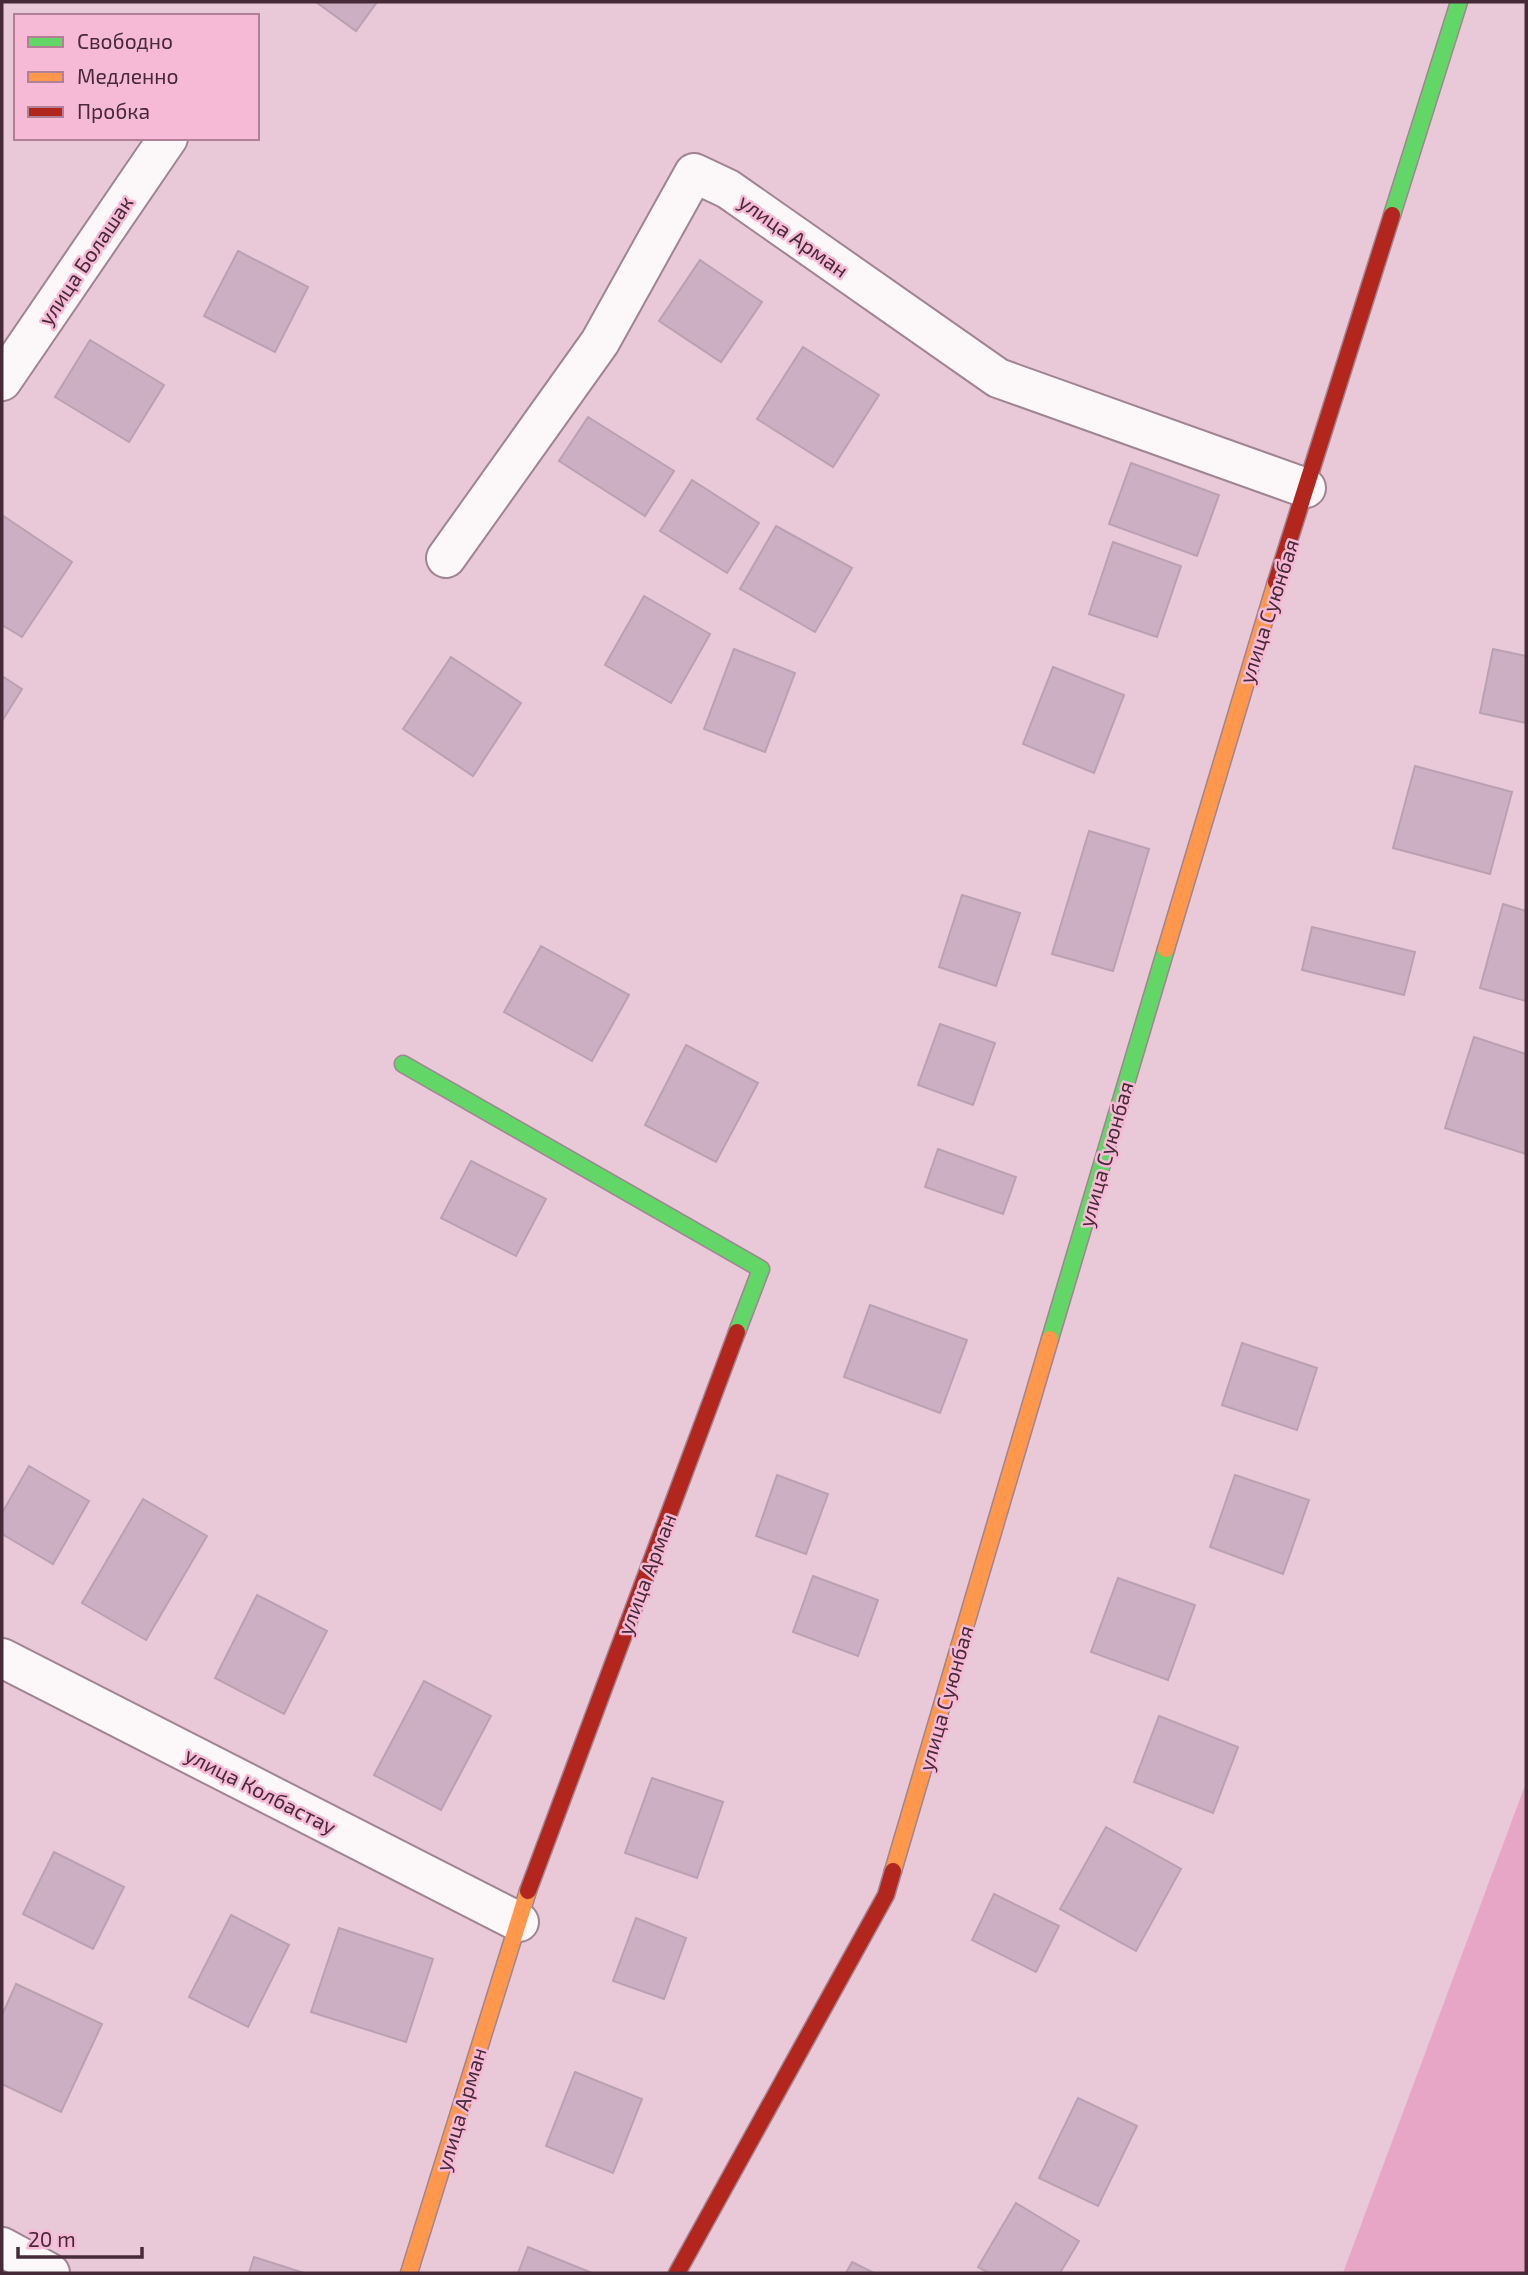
<svg xmlns="http://www.w3.org/2000/svg" width="1528" height="2275" viewBox="0 0 1528 2275" font-family="'Exo 2',sans-serif">
  <rect width="100%" height="100%" fill="#e9c8d7"/>
  <path fill="#e7a6c5" d="M1526 1783V2273H1343Z"/>
  <path fill="#cdafc4" stroke="#baa1b2" stroke-width="2" d="M316 2H377L356 31Z
    M238 251 308 287 275 352 204 316Z
    M700 260 762 302 721 362 659 321Z
    M90 340 164 385 129 442 55 397Z
    M803 347 879 395 833 467 757 419Z
    M588 417 674 471 645 516 559 461Z
    M1131 463 1219 495 1197 556 1109 524Z
    M692 480 759 523 727 573 660 531Z
    M2 515 72 562 22 637 2 625Z
    M776 526 852 568 815 632 740 589Z
    M1113 542 1181 566 1157 637 1089 614Z
    M644 596 710 634 671 703 605 665Z
    M734 649 795 673 765 752 704 729Z
    M1493 649 1526 656V723L1480 713Z
    M451 657 521 703 473 776 403 729Z
    M1053 667 1124 695 1094 773 1023 744Z
    M2 676 22 689 2 721Z
    M1415 766 1512 792 1490 874 1393 848Z
    M1089 831 1149 849 1113 971 1052 954Z
    M962 895 1020 913 996 986 939 967Z
    M1503 904 1526 911V1001L1480 988Z
    M1312 927 1415 952 1404 995 1302 970Z
    M541 946 629 995 592 1061 504 1012Z
    M940 1024 995 1043 973 1105 918 1085Z
    M1474 1037 1526 1054V1154L1445 1128Z
    M686 1045 758 1083 716 1162 645 1125Z
    M938 1149 1016 1177 1003 1214 925 1187Z
    M471 1161 546 1199 516 1256 441 1218Z
    M870 1305 967 1340 940 1413 844 1377Z
    M1242 1343 1317 1368 1297 1430 1222 1405Z
    M29 1466 89 1501 53 1564 2 1534V1513Z
    M777 1475 828 1494 806 1554 756 1536Z
    M1235 1475 1309 1500 1283 1574 1210 1547Z
    M143 1499 207 1536 146 1640 82 1603Z
    M813 1576 878 1600 858 1656 793 1632Z
    M1118 1578 1195 1605 1168 1680 1091 1652Z
    M257 1595 327 1631 284 1714 215 1678Z
    M424 1681 491 1716 441 1810 374 1775Z
    M1159 1716 1238 1747 1213 1813 1134 1782Z
    M652 1778 723 1802 697 1878 625 1853Z
    M1106 1827 1181 1869 1136 1951 1060 1909Z
    M54 1852 124 1887 93 1949 23 1914Z
    M994 1894 1059 1926 1036 1972 972 1940Z
    M231 1915 289 1945 248 2027 189 1997Z
    M636 1918 686 1938 664 1999 613 1981Z
    M339 1928 433 1959 406 2042 311 2012Z
    M16 1984 102 2024 61 2112 2 2084V2015Z
    M575 2072 642 2099 613 2173 546 2146Z
    M1078 2098 1137 2126 1098 2206 1039 2178Z
    M1016 2203 1079 2241 1060 2273H989L978 2267Z
    M528 2247 592 2273H518Z
    M254 2257 304 2273H249Z
    M852 2262 874 2273H846Z"/>
  <g fill="none" stroke-linecap="round" stroke-linejoin="round">
    <g stroke="#9f8491" stroke-width="42">
      <path id="street" d="M2 381 168 138
        M446 558 600 342 694 173 728 189 998 378 1306 488
        M2 1658 519 1922
        M2 2247 50 2273"/>
    </g>
    <g stroke="#9f8491" stroke-width="19">
      <path id="fast" d="M1392 215 1459 2
        M403 1064 761 1269 737 1332
        M1050 1339 1166 949"/>
    </g>
    <g stroke="#9f8491" stroke-width="19">
      <path id="slow" d="M1166 949 1276 582
        M893 1871 1050 1339
        M409 2273 528 1891"/>
    </g>
    <g stroke="#9f8491" stroke-width="19">
      <path id="jam" d="M1276 582 1392 215
        M528 1891 737 1332
        M677 2273 886 1895 893 1871"/>
    </g>
    <use href="#street" stroke="#fcf7f9" stroke-width="38"/>
    <use href="#fast" stroke="#63d668" stroke-width="16"/>
    <use href="#slow" stroke="#ff974d" stroke-width="16"/>
    <use href="#jam" stroke="#b3261e" stroke-width="16"/>
  </g>
  <g text-anchor="middle" dominant-baseline="central" stroke-width="5" stroke-linejoin="round" paint-order="stroke">
    <g font-size="21" fill="#472a38" stroke="#f7bad6">
      <text transform="translate(794 235) rotate(35)">улица Арман</text>
      <text transform="translate(85 260) rotate(-56)">улица Болашак</text>
      <text transform="translate(1268 611) rotate(-72)">улица Суюнбая</text>
      <text transform="translate(1105 1154) rotate(-74)">улица Суюнбая</text>
      <text transform="translate(646 1574) rotate(-69)">улица Арман</text>
      <text transform="translate(945 1698) rotate(-74)">улица Суюнбая</text>
      <text transform="translate(261 1790) rotate(27)">улица Колбастау</text>
      <text transform="translate(460 2109) rotate(-73)">улица Арман</text>
    </g>
  </g>
  <rect width="1528" height="2275" fill="none" stroke="#472a38" stroke-width="7"/>
  <rect x="14" y="14" width="245" height="126" fill="#f7bad6" stroke="#b18097" stroke-width="2"/>
  <rect x="28" y="37" width="35" height="10" fill="#63d668" stroke="#b18097" stroke-width="2"/>
  <text x="77" y="49" font-size="21" fill="#472a38">Свободно</text>
  <rect x="28" y="72" width="35" height="10" fill="#ff974d" stroke="#b18097" stroke-width="2"/>
  <text x="77" y="84" font-size="21" fill="#472a38">Медленно</text>
  <rect x="28" y="107" width="35" height="10" fill="#b3261e" stroke="#b18097" stroke-width="2"/>
  <text x="77" y="119" font-size="21" fill="#472a38">Пробка</text>
  <path d="M18 2247v10h124v-10" fill="none" stroke="#472a38" stroke-width="3.5"/>
  <text x="28" y="2247" font-size="21" fill="#472a38" stroke="#f7bad6" stroke-width="5" paint-order="stroke">20 m</text>
</svg>
